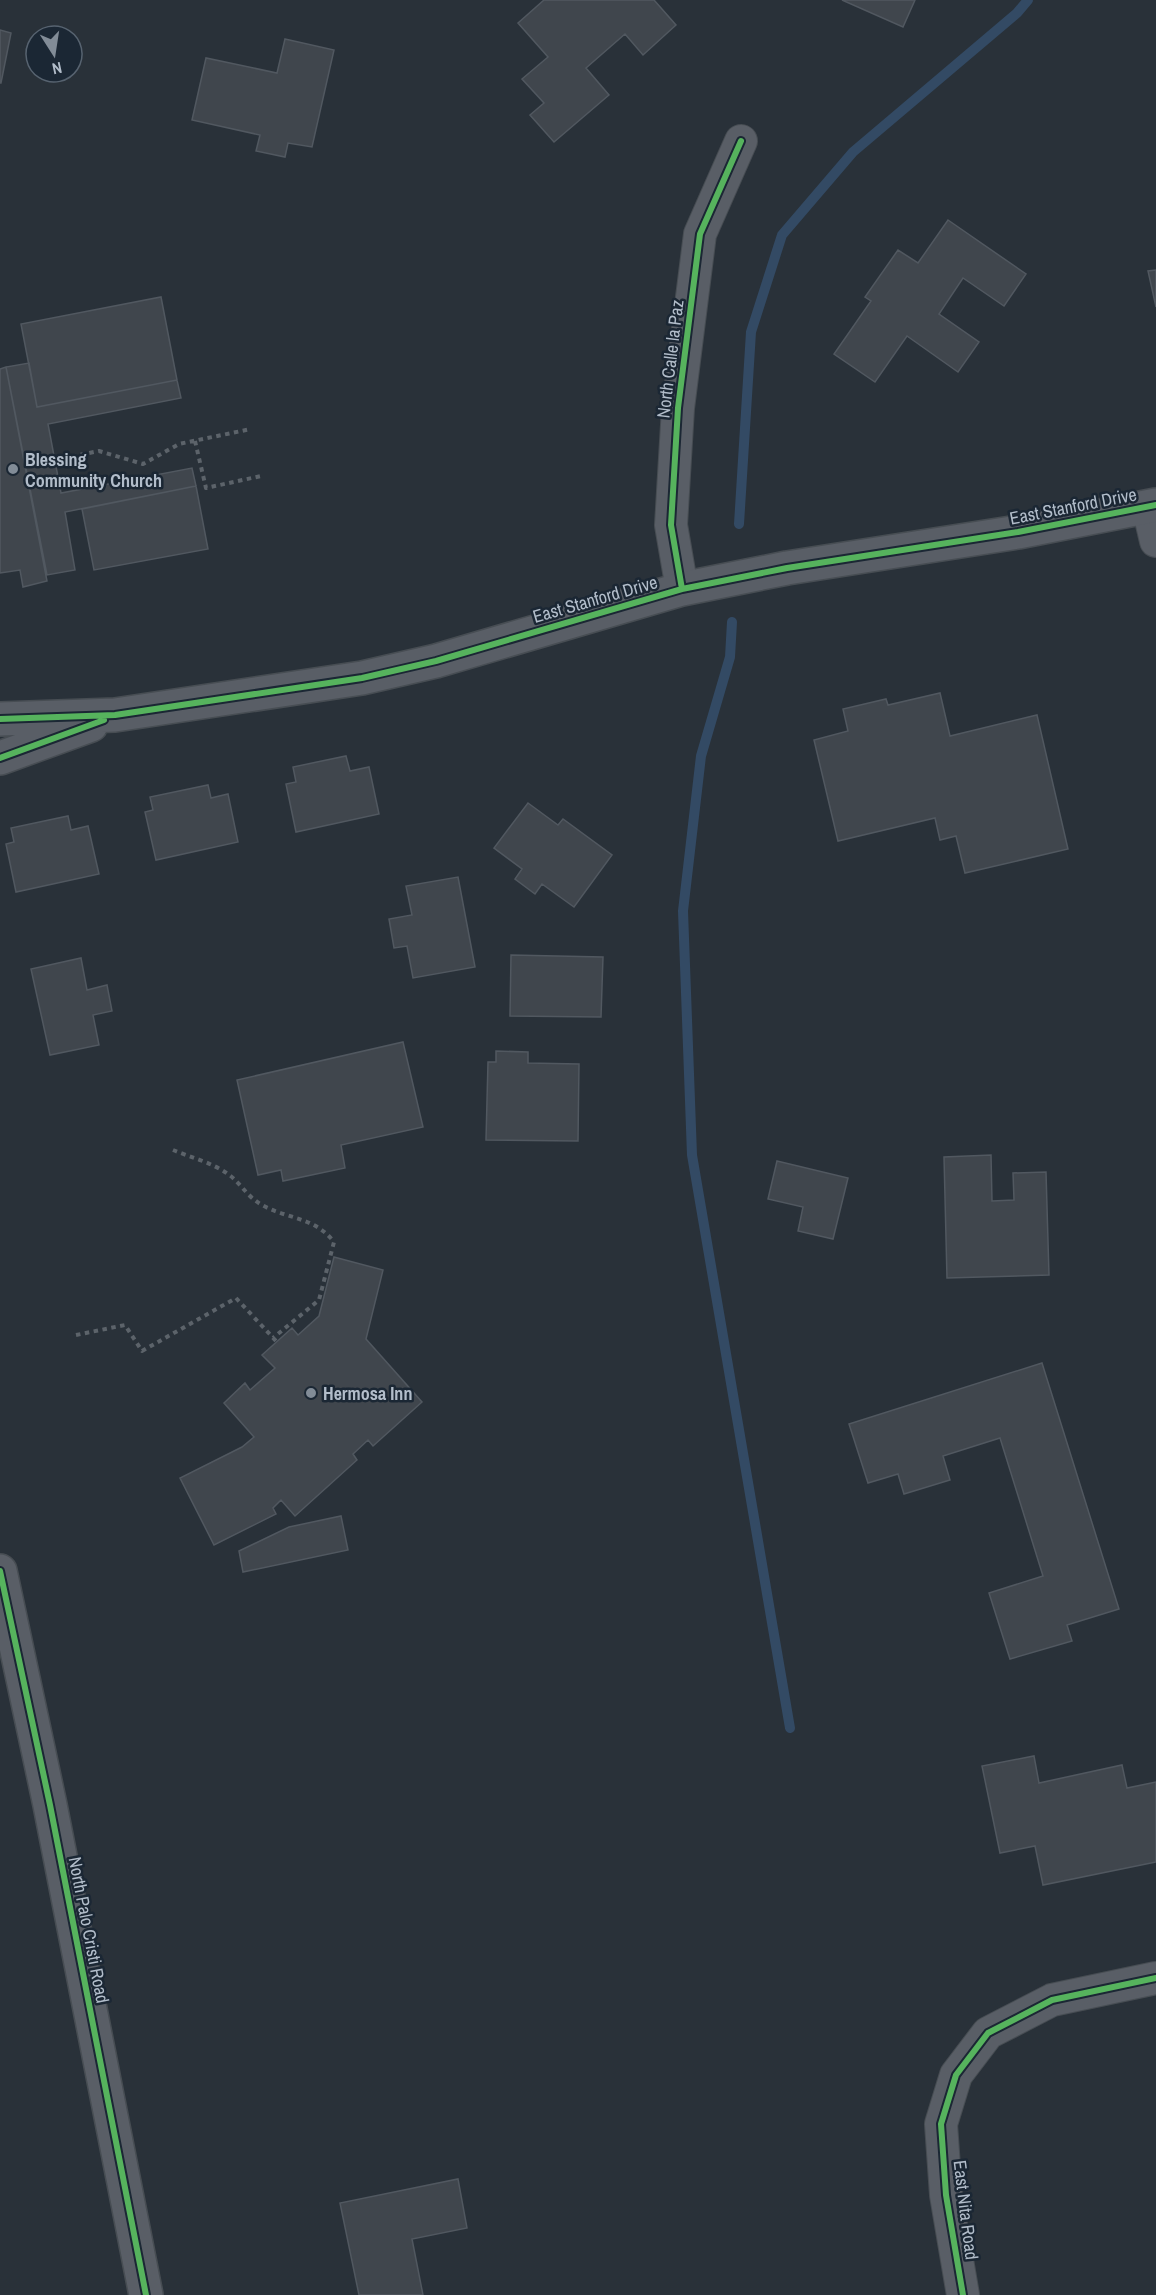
<svg xmlns="http://www.w3.org/2000/svg" width="1156" height="2295" viewBox="0 0 1156 2295" font-family="'Archivo Narrow',sans-serif">
  <rect width="100%" height="100%" fill="#293139"/>
  <g fill="none" stroke-linecap="round" stroke-linejoin="round">
    <path stroke="#334a64" stroke-width="10" d="M739 524 751 332 782 235 853 152 1017 13 1028 0
      M732 622 730 657 701 756 683 911 692 1155 790 1728"/>
  </g>
  <path fill="#40464d" stroke="#515860" stroke-width="1.5" d="M544 0H654L676 25 643 55 625 34 586 68 609 95 554 142 530 115 544 103 522 79 548 57 518 23Z
    M842 0H915L903 27Z
    M0 30 11 33 1 83H0Z
    M285 39 334 50 312 147 288 143 285 157 256 151 260 135 192 120 206 58 277 73Z
    M948 220 1026 274 1004 306 963 278 939 314 979 342 958 372 907 336 875 382 834 354 871 301 865 297 898 250 918 263Z
    M1156 270V307L1148 271Z
    M161 297 177 380 37 407 21 324Z
    M29 363 37 407 177 380 181 398 48 424 61 493 192 468 196 486 65 512 75 570 47 575 6 367Z
    M6 367 47 581 23 587 20 570 0 573V369Z
    M196 486 208 549 94 570 82 509Z
    M940 693 950 736 1037 715 1068 849 965 873 956 836 940 840 935 818 838 841 814 740 848 731 843 709 886 699 888 705Z
    M346 756 350 771 369 767 379 814 296 832 286 784 296 782 293 767Z
    M208 785 211 798 228 794 238 842 156 860 145 812 153 810 150 797Z
    M528 803 558 825 563 819 612 855 574 907 542 884 535 894 515 879 522 869 494 848Z
    M68 816 71 830 88 826 99 874 16 892 6 844 14 842 11 828Z
    M458 877 475 967 413 978 407 946 394 948 389 919 412 915 406 886Z
    M511 955 603 957 601 1017 510 1016Z
    M81 958 87 990 107 985 112 1011 93 1015 99 1045 50 1055 31 969Z
    M403 1042 423 1127 341 1145 345 1168 283 1181 281 1170 258 1175 237 1080Z
    M496 1051 528 1052V1063L579 1064 578 1141 486 1140 488 1062H496Z
    M991 1155 992 1201 1014 1200 1013 1173 1046 1172 1049 1275 947 1278 944 1157Z
    M777 1161 848 1178 833 1239 798 1231 803 1207 768 1199Z
    M334 1257 383 1270 366 1339 422 1402 373 1446 368 1440 353 1454 357 1460 295 1516 281 1500 273 1508 276 1514 214 1545 180 1478 242 1447 254 1437 224 1403 245 1383 250 1390 275 1368 262 1355 292 1328 298 1335 319 1316Z
    M1042 1363 1119 1609 1067 1625 1072 1641 1010 1659 989 1593 1043 1576 1000 1438 943 1456 950 1480 904 1494 898 1474 868 1483 849 1424Z
    M341 1516 348 1550 243 1572 239 1551 289 1527Z
    M1034 1756 1039 1783 1122 1765 1127 1788 1156 1782V1862L1043 1885 1035 1846 1000 1853 982 1766Z
    M458 2179 467 2228 412 2239 423 2295H359L340 2203Z"/>
  <g fill="none" stroke-linecap="round" stroke-linejoin="round">
    <g stroke="#474d53" stroke-width="34">
      <path id="minor" d="M1148 507 1156 541
        M682 589 671 525 678 408 700 234 741 141
        M963 2295 946 2195 941 2124 956 2075 988 2033 1052 2000 1156 1978"/>
    </g>
    <g stroke="#474d53" stroke-width="36">
      <path id="tertiary" d="M0 719 115 715 362 678 436 661 682 589 787 568 1018 532 1156 505
        M0 758 91 725
        M0 1571 50 1805 146 2295"/>
    </g>
    <path stroke="#5c636a" stroke-width="4" stroke-dasharray="4.5 4.5" stroke-linecap="butt" d="M195 441 206 488 261 476
      M54 460 99 451 143 464 179 444 251 429
      M173 1150C190 1157 213 1163 228 1174 241 1183 246 1196 262 1205 287 1219 315 1217 334 1242L319 1300 273 1338
      M76 1335 125 1325 142 1351 236 1298 277 1342"/>
    <use href="#minor" stroke="#595e66" stroke-width="32"/>
    <use href="#tertiary" stroke="#595e66" stroke-width="33"/>
    <g stroke="#1b2734" stroke-width="10">
      <path id="cycleway" d="M682 589 671 525 678 408 700 234 741 141
        M0 719 115 715 362 678 436 661 682 589 787 568 1018 532 1156 505
        M0 758 104 720
        M0 1571 50 1805 146 2295
        M963 2295 946 2195 941 2124 956 2075 988 2033 1052 2000 1156 1978"/>
    </g>
    <use href="#cycleway" stroke="#56b35d" stroke-width="6"/>
  </g>
  <g fill="#828c97" stroke="#1b2734" stroke-width="2">
    <circle cx="13" cy="469" r="6"/>
    <circle cx="311" cy="1393" r="6"/>
  </g>
  <g text-anchor="middle" dominant-baseline="central" stroke-width="5" stroke-linejoin="round" paint-order="stroke">
    <g font-size="18" fill="#b2bdca" stroke="#1b2734">
      <text transform="translate(670 359) rotate(-83)">North Calle la Paz</text>
      <text transform="translate(1073 506) rotate(-11)">East Stanford Drive</text>
      <text transform="translate(595 599) rotate(-16)">East Stanford Drive</text>
      <text transform="translate(89 1930) rotate(79)">North Palo Cristi Road</text>
      <text transform="translate(966 2210) rotate(83)">East Nita Road</text>
    </g>
    <g font-size="18" font-weight="bold" fill="#b2bdca" stroke="#1b2734" text-anchor="start">
      <text x="25" y="459">Blessing<tspan x="25" dy="21">Community Church</tspan></text>
      <text x="323" y="1393">Hermosa Inn</text>
    </g>
  </g>
  <g transform="translate(54 54) rotate(168)"><circle r="28" fill="#1b2734" stroke="#576370" stroke-width="1.5"/>
  <path d="M0-4.5L10 22L0 15L-10 22Z" fill="#828c97"/>
  <text y="-9" font-size="16" font-weight="bold" text-anchor="middle" fill="#b2bdca">N</text>
  </g>
</svg>
